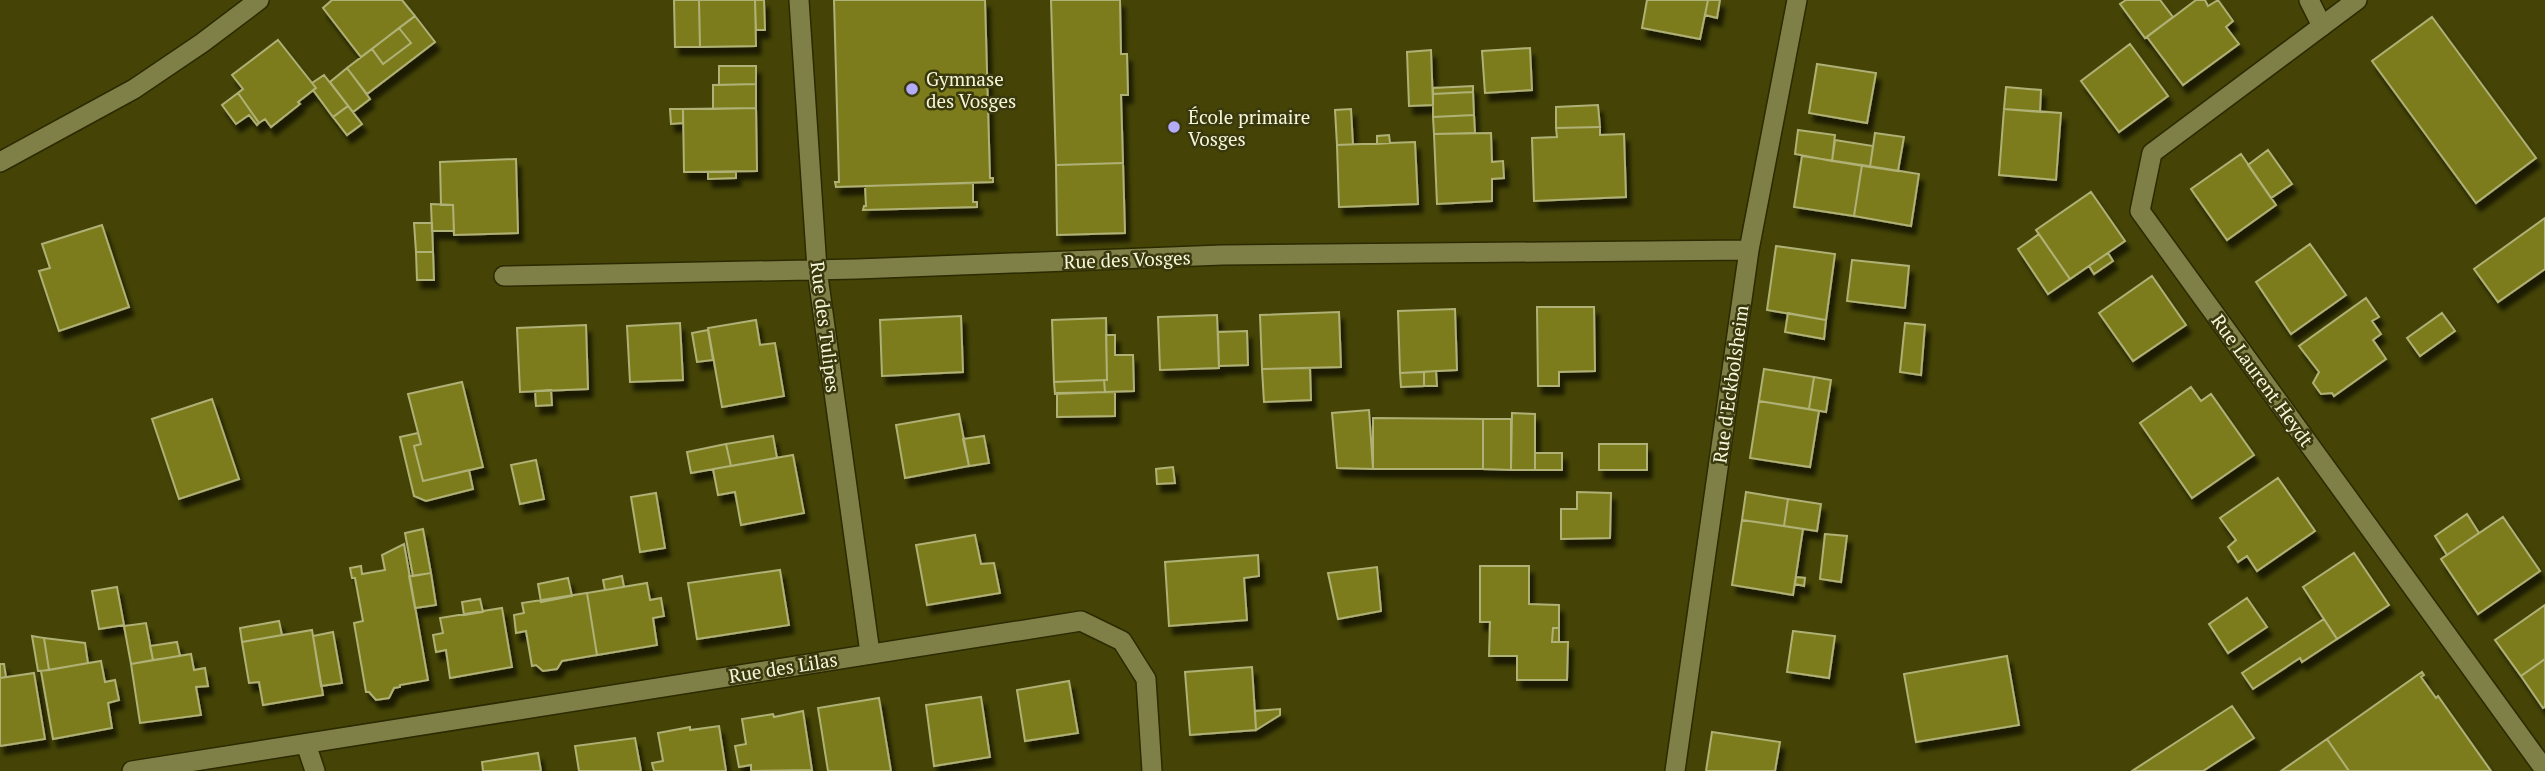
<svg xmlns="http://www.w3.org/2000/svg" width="2545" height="771" viewBox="0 0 2545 771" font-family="'PT Serif',serif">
  <defs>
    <filter id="shadow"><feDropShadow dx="4.5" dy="8" stdDeviation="2" flood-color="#0009"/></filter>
  </defs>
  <rect width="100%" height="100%" fill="#454406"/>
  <path fill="#7d7b1c" stroke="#b0b177" stroke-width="2" filter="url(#shadow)" d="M332 0H402L415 16 361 57 323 8Z
    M674 0H699L700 47H675Z
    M699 0H755L756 46 700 47Z
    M755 0H764L765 30H756Z
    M834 0H985L990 178H993V182L836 187 835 182H839Z
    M1051 0H1120L1121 54H1127L1128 95H1121L1123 163 1056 165Z
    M1647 0H1708L1700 39 1642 28Z
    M1708 0H1720L1717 18 1705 15Z
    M2126 0H2160L2173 17 2145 38 2120 4Z
    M2196 0H2205L2208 6 2218 0 2233 21 2226 27 2239 44 2183 85 2147 37Z
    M415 16 435 42 367 94 347 68 372 49 383 64 411 43 399 28Z
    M2432 17 2536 158 2476 203 2372 61Z
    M399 28 411 43 383 64 372 49Z
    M278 40 316 88 298 102 300 104 271 127 265 119 259 123 238 93 243 89 232 75Z
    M2130 44 2168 96 2119 132 2081 81Z
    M1530 48 1532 90 1485 93 1482 51Z
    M1431 50 1433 105 1409 106 1407 52Z
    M1817 64 1876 73 1867 123 1809 113Z
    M719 66H756V84L719 85Z
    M347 68 370 99 353 112 330 82Z
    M324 75 348 106 333 117 313 90 316 88 312 83Z
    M756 84V108L713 109V85Z
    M1473 86V92L1433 94V88Z
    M2006 87 2041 90 2040 112 2004 109Z
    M1473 92 1474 115 1433 117V94Z
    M238 93 259 123 257 125 249 115 236 124 222 105Z
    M1598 105 1600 127 1556 128V107Z
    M348 106 362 124 347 135 333 117Z
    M756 108 757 171 684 172 683 109Z
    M670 109H683V123L671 124Z
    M1351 109 1353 145H1337L1335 110Z
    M2004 109 2061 113 2056 180 1999 175Z
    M1474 115 1475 133 1434 134 1433 117Z
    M1600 127V135L1624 134 1626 197 1534 201 1532 138 1557 137 1556 128Z
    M1798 130 1835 135 1832 161 1795 154Z
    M1491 133 1492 162 1503 161 1504 178 1492 179V201L1437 204 1434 134Z
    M1875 133 1904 137 1898 171 1870 167Z
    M1389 135 1390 143 1377 144V136Z
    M1835 140 1873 146 1870 167 1832 161Z
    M1415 142 1418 204 1339 207 1337 145Z
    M2268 150 2292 184 2271 198 2248 165Z
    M2241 154 2276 205 2227 240 2191 189Z
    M1802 156 1862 165 1854 216 1794 207Z
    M516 159 518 233 454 235 453 205H441L440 162Z
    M1123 163 1125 233 1057 235 1056 165Z
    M1862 165 1919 174 1911 226 1854 216Z
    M708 172H736V178L708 179Z
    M973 183V202H977V207L863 210 864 206H866L865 186Z
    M2091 192 2125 241 2070 279 2036 230Z
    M431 204 453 205 454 231H432Z
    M2545 218V269L2498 302 2474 269Z
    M414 223H432L433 252H416Z
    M102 225 129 307 59 331 39 271 50 268 42 244Z
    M2039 234 2070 279 2048 294 2018 249Z
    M2310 244 2346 295 2291 334 2256 282Z
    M1776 246 1835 254 1826 320 1767 310Z
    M416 252H433L434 280H417Z
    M2108 253 2113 261 2094 274 2089 266Z
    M1852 260 1909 266 1905 308 1847 301Z
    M2152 276 2186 325 2133 361 2099 313Z
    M2366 298 2379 317 2372 321 2381 334 2373 340 2386 359 2334 396 2332 393 2321 394 2313 383 2319 372 2299 346Z
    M1537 307H1594L1595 371 1559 372V386H1538Z
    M1455 309 1457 370 1400 373 1398 311Z
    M1339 312 1341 367 1262 369 1260 315Z
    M1788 313 1826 320 1824 339 1785 332Z
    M2442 313 2455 331 2420 356 2407 338Z
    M1217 315 1219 368 1160 370 1158 317Z
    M961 316 963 372 882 376 880 320Z
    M1106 318 1107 380 1054 382 1052 320Z
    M756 320 760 345 775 343 784 396 722 407 708 328Z
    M680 323 683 380 630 382 627 326Z
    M1905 323 1925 325 1921 375 1900 372Z
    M586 325 588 389 520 392 517 328Z
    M708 330 713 360 697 362 692 333Z
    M1247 331 1248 365 1219 366 1218 332Z
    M1106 335H1115V355H1133L1134 391 1105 392 1104 380H1107Z
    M1310 368 1311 400 1264 402 1262 369Z
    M1764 369 1814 377 1809 409 1759 401Z
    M1436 371 1437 386H1424V372Z
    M1424 372V386L1401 387 1400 373Z
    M1814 377 1831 380 1826 412 1809 409Z
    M1104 380 1105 392 1055 394 1054 382Z
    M462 382 483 467 423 481 414 446 421 444 408 394Z
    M2191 387 2201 401 2211 394 2254 455 2192 498 2140 423Z
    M551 390 552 405 536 406 535 391Z
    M1115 392V416L1057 417V393Z
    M212 399 239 479 179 499 152 419Z
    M1759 401 1819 411 1810 467 1750 458Z
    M1369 410 1373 469 1337 468 1332 413Z
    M1512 413 1535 414V470H1511Z
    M959 414 969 466 905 478 896 425Z
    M1373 418 1483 419V469H1373Z
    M1483 419H1511V470L1483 469Z
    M418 433 421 444 414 446 423 481 469 470 473 489 426 501 414 496 400 437Z
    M773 436 777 458 731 466 726 444Z
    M984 436 989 463 969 466 963 439Z
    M726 444 731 466 691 473 687 452Z
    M1599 444H1647V470H1599Z
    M1535 453H1562V470H1535Z
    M793 455 804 513 741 525 735 492 718 495 713 469Z
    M536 460 544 499 520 504 511 465Z
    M1173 467 1175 483 1157 484 1156 469Z
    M2278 478 2315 531 2257 571 2247 556 2238 562 2228 547 2236 540 2220 518Z
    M1577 492 1611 493 1610 538 1561 539V509H1577Z
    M1746 492 1788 499 1784 526 1742 520Z
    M656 493 665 548 640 552 631 497Z
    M1788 499 1821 504 1817 531 1784 526Z
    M2467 514 2479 533 2447 555 2435 536Z
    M2503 517 2540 571 2478 614 2441 559Z
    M1742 520 1803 529 1793 595 1732 585Z
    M423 529 431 573 413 576 405 533Z
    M1825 534 1847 536 1841 582 1820 579Z
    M975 535 981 564 994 563 1000 593 927 605 916 545Z
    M404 544 428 680 400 685V687L394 688 389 698 376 700 369 692H366L354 623 363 621 355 578H352L350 568 361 566 362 574 385 570 382 555Z
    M2354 553 2389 605 2337 639 2303 587Z
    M1258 555 1259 576 1244 578 1247 620 1169 626 1165 562Z
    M1480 566H1529V604L1559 605V628H1553L1552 642H1568L1567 680H1517V656H1489L1490 622H1480Z
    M1377 567 1381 611 1338 619 1328 573Z
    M780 570 789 625 697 639 688 583Z
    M431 573 436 605 415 608 409 576Z
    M622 576 624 587 605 590 603 580Z
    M1796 577 1805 578 1804 586 1795 584Z
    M568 578 572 596 541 602 538 584Z
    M647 583 650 600 661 598 664 616 653 618 657 645 597 655 587 593Z
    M117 587 124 625 99 629 92 591Z
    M587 593 597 655 562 661 557 669 543 671 536 665 532 666 526 631 516 633 514 615 524 613 522 603Z
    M2247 598 2267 627 2228 653 2209 624Z
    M480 599 483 612 464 615 462 602Z
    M2545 605V659L2521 676 2495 640Z
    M502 608 512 667 450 678 446 650 436 652 433 635 443 633 440 618Z
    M2324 619 2337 639 2302 662 2300 658 2253 689 2242 673Z
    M279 621 282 635 242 642 240 628Z
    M146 623 153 660 131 664 124 626Z
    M1553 628H1559V642H1552Z
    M312 630 323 695 263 705 259 682 249 683 242 642Z
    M1793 631 1835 636 1829 678 1787 672Z
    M333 632 342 683 321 686 313 636Z
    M32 636 44 638 49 670 38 671Z
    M44 638 85 643 88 663 49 670Z
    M177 642 180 656 153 660 150 646Z
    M191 654 194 670 205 668 208 686 196 687 201 715 140 723 131 664Z
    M2007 656 2019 725 1916 742 1904 674Z
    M2545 659V707L2543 708 2521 676Z
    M101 661 105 682 115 680 119 700 108 703 112 728 53 739 41 671Z
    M0 664H4L6 677 0 678Z
    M1252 667 1256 730 1190 735 1185 672Z
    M2422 672 2424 675 2421 677 2436 698 2438 696 2491 771H2349L2327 739Z
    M34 673 45 739 0 746V678Z
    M1069 681 1078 733 1025 741 1017 690Z
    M981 697 990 757 934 766 926 705Z
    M879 698 891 771H828L818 708Z
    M2232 706 2254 738 2203 771H2132Z
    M1280 709V715L1256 730 1255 711Z
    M803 711 812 770 751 771V765L739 767 735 746 746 744 742 719 773 714 774 717Z
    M719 726 726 771H654L652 763 663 761 658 733 690 727V730Z
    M1712 732 1780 742 1775 771H1706Z
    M635 738 641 771H579L575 746Z
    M2327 739 2349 771H2281Z
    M538 753 541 771H483L482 762Z"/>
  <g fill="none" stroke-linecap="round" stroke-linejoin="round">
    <g stroke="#2b2a00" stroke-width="22">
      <path id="service" d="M2309 0 2322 26"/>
    </g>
    <g stroke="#2b2a00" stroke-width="22">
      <path id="minor" d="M799 0 817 269 870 653
        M2357 0 2152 153 2140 211 2545 770
        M0 162 134 89 202 43 259 0
        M504 276 857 269 1222 255 1749 250
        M306 744 315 771
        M132 771 1081 621 1122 641 1146 679 1152 771
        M1675 771 1749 250 1797 0"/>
    </g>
    <use href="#service" stroke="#7f8048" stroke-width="19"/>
    <use href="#minor" stroke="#7f8048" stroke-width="19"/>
  </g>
  <g fill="#b5acf9" stroke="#3a390e" stroke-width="2.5">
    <circle cx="912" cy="89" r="7"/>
    <circle cx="1174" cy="127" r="7"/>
  </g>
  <g text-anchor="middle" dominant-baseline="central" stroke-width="5" stroke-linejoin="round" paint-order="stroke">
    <g font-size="19" fill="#f6f7da" stroke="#3a390e" text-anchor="start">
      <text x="926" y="78">Gymnase<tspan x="926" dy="22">des Vosges</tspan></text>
      <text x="1188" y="116">École primaire<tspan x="1188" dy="22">Vosges</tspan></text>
    </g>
    <g font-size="19" fill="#f6f7da" stroke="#3a390e">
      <text transform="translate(1127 259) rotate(-2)">Rue des Vosges</text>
      <text transform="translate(826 327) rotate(83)">Rue des Tulipes</text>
      <text transform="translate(2263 380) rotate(54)">Rue Laurent Heydt</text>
      <text transform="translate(1730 384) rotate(-82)">Rue d'Eckbolsheim</text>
      <text transform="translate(783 667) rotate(-9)">Rue des Lilas</text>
    </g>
  </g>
</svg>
